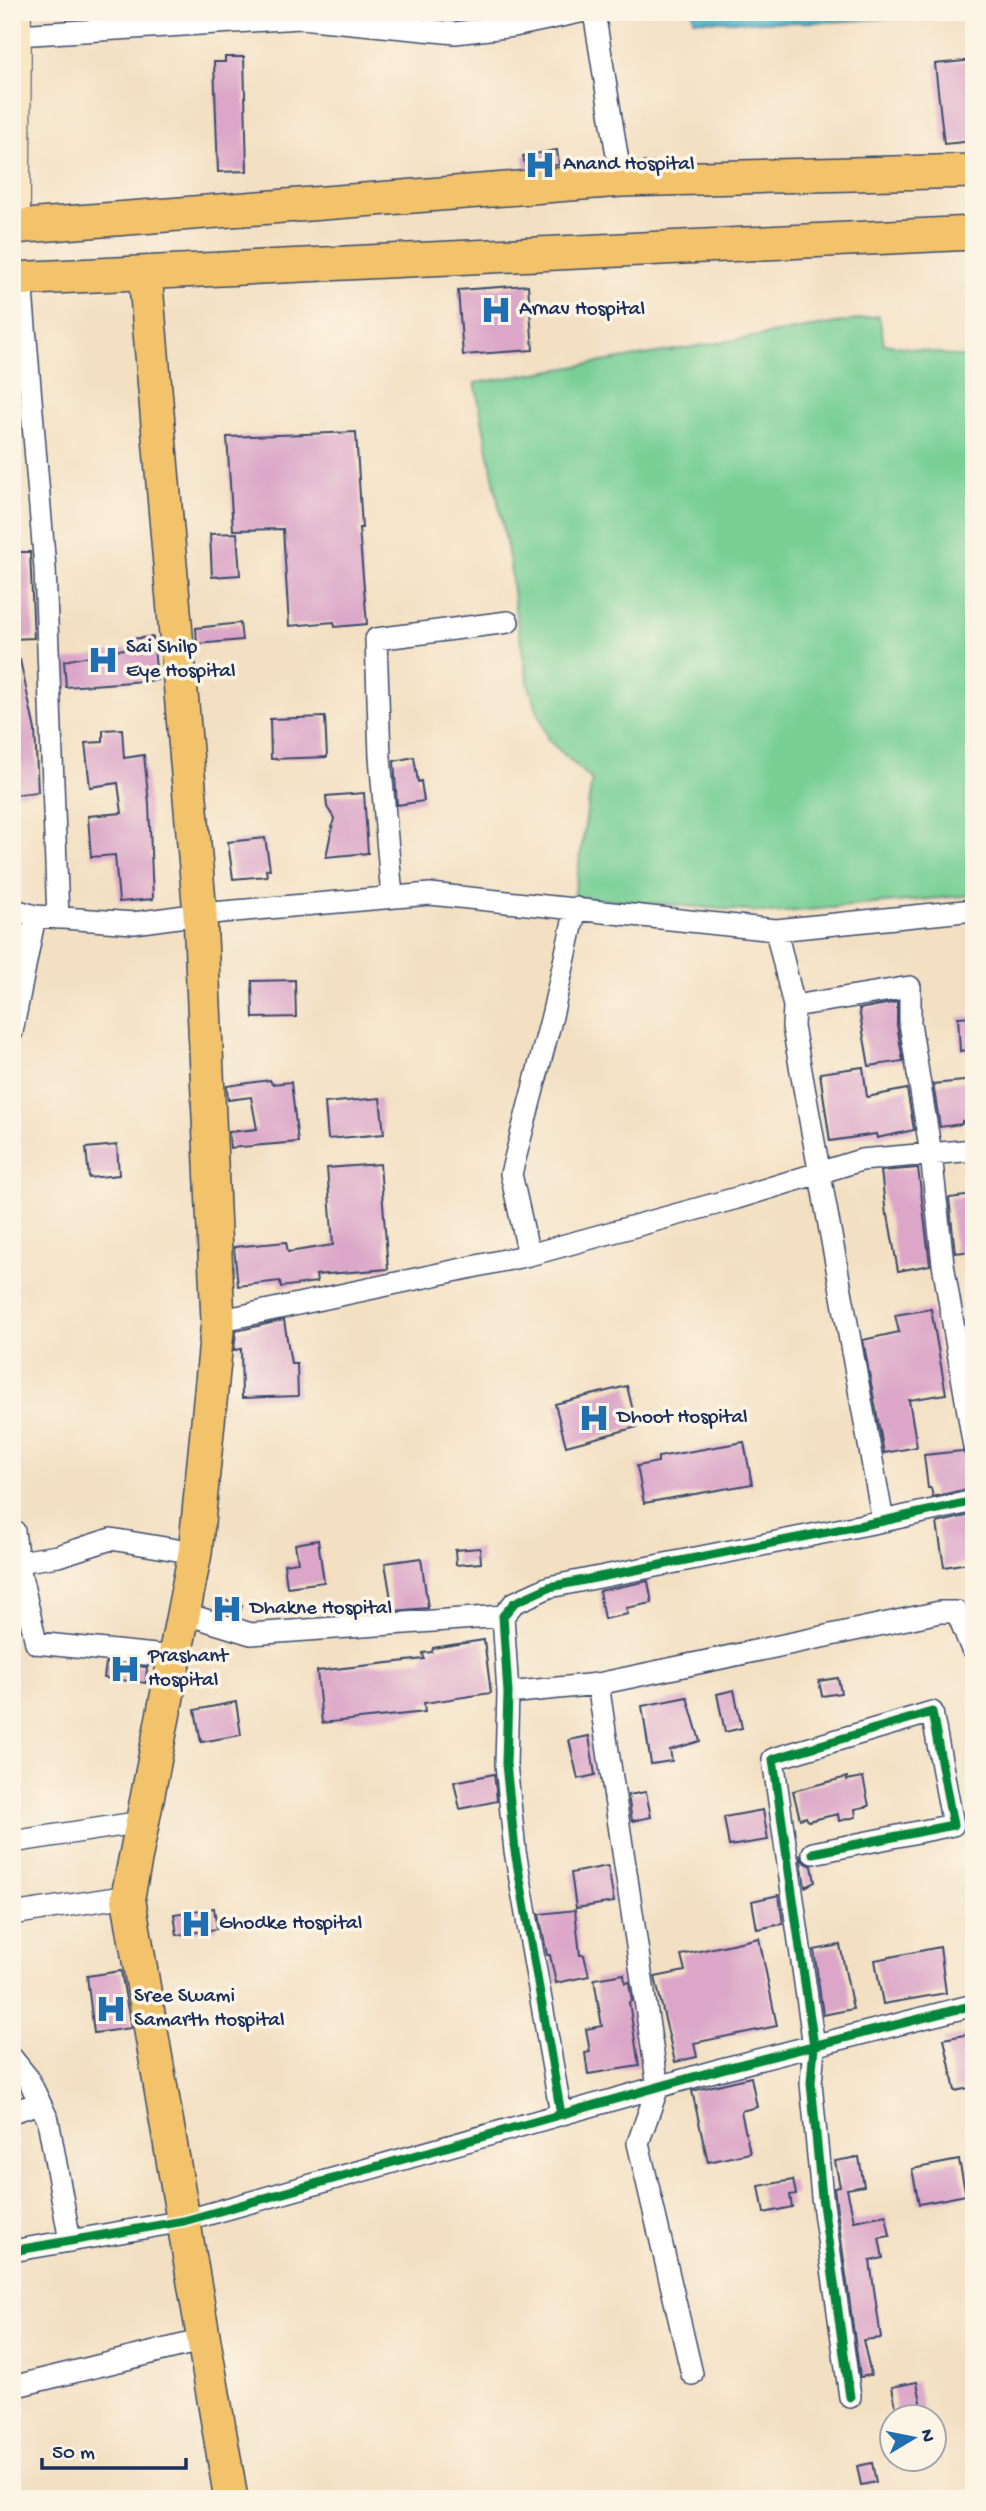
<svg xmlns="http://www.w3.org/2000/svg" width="986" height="2511" viewBox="0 0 986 2511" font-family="'Gochi Hand',sans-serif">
  <rect width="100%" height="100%" fill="#fcf5e5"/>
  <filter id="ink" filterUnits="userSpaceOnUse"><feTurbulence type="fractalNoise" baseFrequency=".0143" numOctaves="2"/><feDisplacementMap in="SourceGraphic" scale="14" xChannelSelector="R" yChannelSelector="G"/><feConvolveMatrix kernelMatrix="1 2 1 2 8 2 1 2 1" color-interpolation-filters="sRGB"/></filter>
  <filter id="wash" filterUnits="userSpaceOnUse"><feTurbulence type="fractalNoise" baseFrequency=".00686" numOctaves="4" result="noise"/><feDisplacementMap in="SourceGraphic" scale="28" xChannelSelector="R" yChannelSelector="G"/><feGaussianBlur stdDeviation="1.57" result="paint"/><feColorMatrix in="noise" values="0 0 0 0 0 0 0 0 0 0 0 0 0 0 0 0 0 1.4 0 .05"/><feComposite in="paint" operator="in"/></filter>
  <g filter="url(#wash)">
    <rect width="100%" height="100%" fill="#f3e0c3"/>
    <path fill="#77cf94" stroke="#497f79" stroke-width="2" d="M879 316 884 344 974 359V895L773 913 574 897 592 780 548 740 528 683 515 609 510 563 475 383Z"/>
    <path fill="#4db5cc" stroke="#347295" stroke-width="2" d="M693 12H939C858 25 776 23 694 20Z"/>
    <g id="blocks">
      <path fill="#dba6c8" d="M225 57H244L247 171 218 172 214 62H225Z
        M974 60V141L944 144 935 64Z
        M557 150 559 165 526 168 523 156Z
        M528 285 533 350 463 355 458 290Z
        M356 432 362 528H359L367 624 335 627 334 622 289 626 283 529 233 530 227 437Z
        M237 533 240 575 212 577 210 534Z
        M12 552H30L34 638 12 639Z
        M240 623 242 640 197 644 196 628Z
        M153 637 157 680 66 687 64 661 129 648 128 639Z
        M12 660H20L35 730 38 792 12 795Z
        M325 717 327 757 271 759 270 719Z
        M122 729 124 758 144 755 149 804 153 899 119 902 115 855 91 857 88 816 122 813 118 783 90 787 85 743 103 742V730Z
        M414 757 418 782 421 781 424 801 397 805 394 761Z
        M364 793 368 853 326 857 334 818 327 807 326 796Z
        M265 838 270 869 266 870 267 876 233 879 228 842Z
        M295 980 296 1017 253 1018 252 981Z
        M897 1002V1025L903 1061 869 1066 859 1009Z
        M974 1016V1049L960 1051 958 1017Z
        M863 1067 867 1097 907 1089 914 1130 877 1138 876 1134 830 1141 820 1073Z
        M270 1080 272 1084 291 1082 298 1142 230 1148 229 1132 257 1129 251 1097 228 1100 227 1086Z
        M974 1080V1120L962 1121V1124L940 1127 933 1084Z
        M380 1098 384 1134 328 1139 325 1103Z
        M117 1145 119 1175 89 1178 86 1148Z
        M380 1164 388 1269 316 1275 317 1282 281 1287 280 1281 238 1286 234 1247 286 1242 288 1252 333 1245 327 1168Z
        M918 1168 930 1265 898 1271 888 1215H886L881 1171Z
        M974 1195V1251L955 1253 949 1198Z
        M931 1309 946 1394 909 1400 917 1447 884 1453 863 1340 899 1332 895 1315Z
        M284 1320 291 1364H297L298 1396 242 1398 241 1349 234 1350 236 1331Z
        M627 1386 637 1427 566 1446 555 1404Z
        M744 1442 752 1484 644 1503 637 1466 658 1462V1457Z
        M962 1451 968 1458 971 1488 933 1497 931 1488H928L924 1455Z
        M974 1514V1562L944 1567 937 1523Z
        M318 1540 324 1582 287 1587 284 1564 298 1562 295 1544Z
        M480 1548 481 1563 456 1565 455 1550Z
        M421 1558 428 1608 393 1611 385 1563Z
        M648 1581 652 1603 626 1608 628 1614 604 1619 599 1591Z
        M221 1599 242 1606 239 1617 217 1610Z
        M484 1640 491 1693 424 1703 425 1712 322 1723 317 1671 424 1659 423 1653 432 1652 433 1648Z
        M106 1663 147 1667 146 1683 104 1678Z
        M838 1678 841 1693 822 1696 819 1681Z
        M734 1690 742 1728 725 1732 717 1694Z
        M687 1697 700 1741 670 1750 672 1761 651 1764 642 1706Z
        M236 1702 241 1735 201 1742 195 1710Z
        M589 1736 595 1775 578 1779 569 1740Z
        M494 1774 497 1801 460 1809 454 1782Z
        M847 1777V1780L863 1777 869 1806 855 1809 856 1817 839 1821 838 1814 808 1821 806 1817 800 1819 793 1791Z
        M646 1792 651 1817 632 1821 628 1795Z
        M763 1810 768 1840 729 1846 724 1817Z
        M800 1854 804 1862 812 1866 815 1882 805 1887Z
        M608 1866 614 1902 576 1908 571 1873Z
        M779 1895 783 1924 757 1929 752 1901Z
        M214 1908 217 1929 177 1935 174 1914Z
        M575 1910 580 1955H584L589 1976 556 1983 550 1955H547L539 1914Z
        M759 1938 777 2026 694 2043 697 2057 675 2062 655 1977 685 1971 681 1955Z
        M840 1945 853 2009 823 2015 814 1950Z
        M940 1947 946 1993 883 2004 875 1960Z
        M121 1971 131 2028 94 2033 87 1976Z
        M624 1974 625 1983 629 1982 632 2001 629 2002 639 2066 588 2074 585 2053 590 2052 586 2029 602 2026 594 1979Z
        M974 2033V2087L955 2091 944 2039Z
        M751 2077 757 2107 741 2111 750 2153 708 2162 692 2091Z
        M859 2157 864 2186 847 2189 854 2221 886 2215 890 2236 879 2238 883 2258 870 2261 881 2338 863 2340 871 2375 860 2377 834 2188 840 2187 835 2161Z
        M959 2160 966 2195 919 2204 912 2169Z
        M793 2180 796 2194 790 2195 792 2207 764 2213 759 2186Z
        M917 2382 924 2417H898L892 2387Z
        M872 2463 876 2482 861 2485 857 2466Z"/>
    </g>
  </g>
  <g filter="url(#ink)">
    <use href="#blocks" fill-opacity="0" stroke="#3b4a6d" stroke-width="2"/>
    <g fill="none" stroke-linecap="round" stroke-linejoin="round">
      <g stroke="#3b4a6d" stroke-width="24">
        <path id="street" d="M594 12 621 180
          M16 35 301 18 455 33 514 26 580 12
          M21 279 45 568 58 918
          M392 897 380 757 376 639 508 622
          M12 909 35 916 134 923 200 914 430 894 776 930 974 910
          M776 930 794 1006 793 1027 883 1521
          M794 1006 910 987V1023L931 1154 943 1264 974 1447
          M12 1032 35 916
          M529 1255 511 1174 552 1016 576 908
          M218 1321 529 1255 737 1198 861 1160 974 1150
          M12 1530 14 1531 18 1562 36 1643 175 1657
          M12 1563 58 1556 111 1539 195 1553
          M183 1613 251 1634 503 1616
          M598 1684 658 2087 638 2143 692 2374
          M508 1693 598 1684 940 1612H957L971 1647H974
          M12 1842 142 1822
          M813 1853 953 1825 932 1712 773 1759 814 2046 811 2083 822 2197 850 2397
          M12 1914 128 1896
          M12 2058 28 2078 48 2120 70 2241
          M12 2112 40 2103
          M561 2114 515 1851 506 1764 508 1693 503 1616 514 1603 549 1587 883 1521 974 1501
          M12 2251 184 2221 718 2070 974 2005
          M12 2387 204 2340"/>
      </g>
      <g stroke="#3b4a6d" stroke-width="32">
        <path id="secondary" d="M15 227 16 12"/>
      </g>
      <g stroke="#3b4a6d" stroke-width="36">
        <path id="primary" d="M12 227 621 180 974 171
          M145 273 200 914 218 1321 195 1553 128 1896 231 2499
          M12 279 974 233"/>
      </g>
      <use href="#street" stroke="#fff" stroke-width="21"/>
      <use href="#secondary" stroke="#fae7c3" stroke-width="30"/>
      <use href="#primary" stroke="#f2c36a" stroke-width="33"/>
      <g stroke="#fcf5e5" stroke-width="13">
        <path id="cycleway" d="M813 1853 953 1825 932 1712 773 1759 814 2046 811 2083 822 2197 850 2397
          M561 2114 515 1851 506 1764 508 1693 503 1616 514 1603 549 1587 883 1521 974 1501
          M12 2251 184 2221 718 2070 974 2005"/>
      </g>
      <use href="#cycleway" stroke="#00873e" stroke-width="9"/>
    </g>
  </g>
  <defs>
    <g id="hospital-bare" transform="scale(2.415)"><path d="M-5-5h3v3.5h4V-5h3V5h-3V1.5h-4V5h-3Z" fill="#1f6fb2" stroke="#fcf5e5" stroke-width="2.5" paint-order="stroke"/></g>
  </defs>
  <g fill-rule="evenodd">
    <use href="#hospital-bare" x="540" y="165"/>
    <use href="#hospital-bare" x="496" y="310"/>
    <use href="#hospital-bare" x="103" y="660"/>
    <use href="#hospital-bare" x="594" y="1418"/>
    <use href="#hospital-bare" x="227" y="1609"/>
    <use href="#hospital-bare" x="125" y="1669"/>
    <use href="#hospital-bare" x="196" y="1924"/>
    <use href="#hospital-bare" x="111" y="2009"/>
  </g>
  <g text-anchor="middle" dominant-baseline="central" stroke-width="7" stroke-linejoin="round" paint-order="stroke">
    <g font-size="21" fill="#1b2f5e" stroke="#fcf5e5" text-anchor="start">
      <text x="563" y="165">Anand Hospital</text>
      <text x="519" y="310">Arnav Hospital</text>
      <text x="126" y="648">Sai Shilp<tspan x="126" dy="24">Eye Hospital</tspan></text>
      <text x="617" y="1418">Dhoot Hospital</text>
      <text x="250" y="1609">Dhakne Hospital</text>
      <text x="148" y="1657">Prashant<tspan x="148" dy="24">Hospital</tspan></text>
      <text x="219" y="1924">Ghodke Hospital</text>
      <text x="134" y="1997">Sree Swami<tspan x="134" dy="24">Samarth Hospital</tspan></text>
    </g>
  </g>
  <rect width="986" height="2511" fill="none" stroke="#fcf5e5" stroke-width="42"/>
  <g transform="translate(913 2438) rotate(80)"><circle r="33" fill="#fcf5e5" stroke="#a2a6af" stroke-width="2"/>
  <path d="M0-5L12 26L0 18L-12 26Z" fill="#1f6fb2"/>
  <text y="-10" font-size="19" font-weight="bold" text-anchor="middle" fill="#1b2f5e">N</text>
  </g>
  <path d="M42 2458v10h144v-10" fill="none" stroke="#1b2f5e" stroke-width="3.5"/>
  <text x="52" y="2458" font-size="21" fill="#1b2f5e" stroke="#fcf5e5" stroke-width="5" paint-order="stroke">50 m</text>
</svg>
